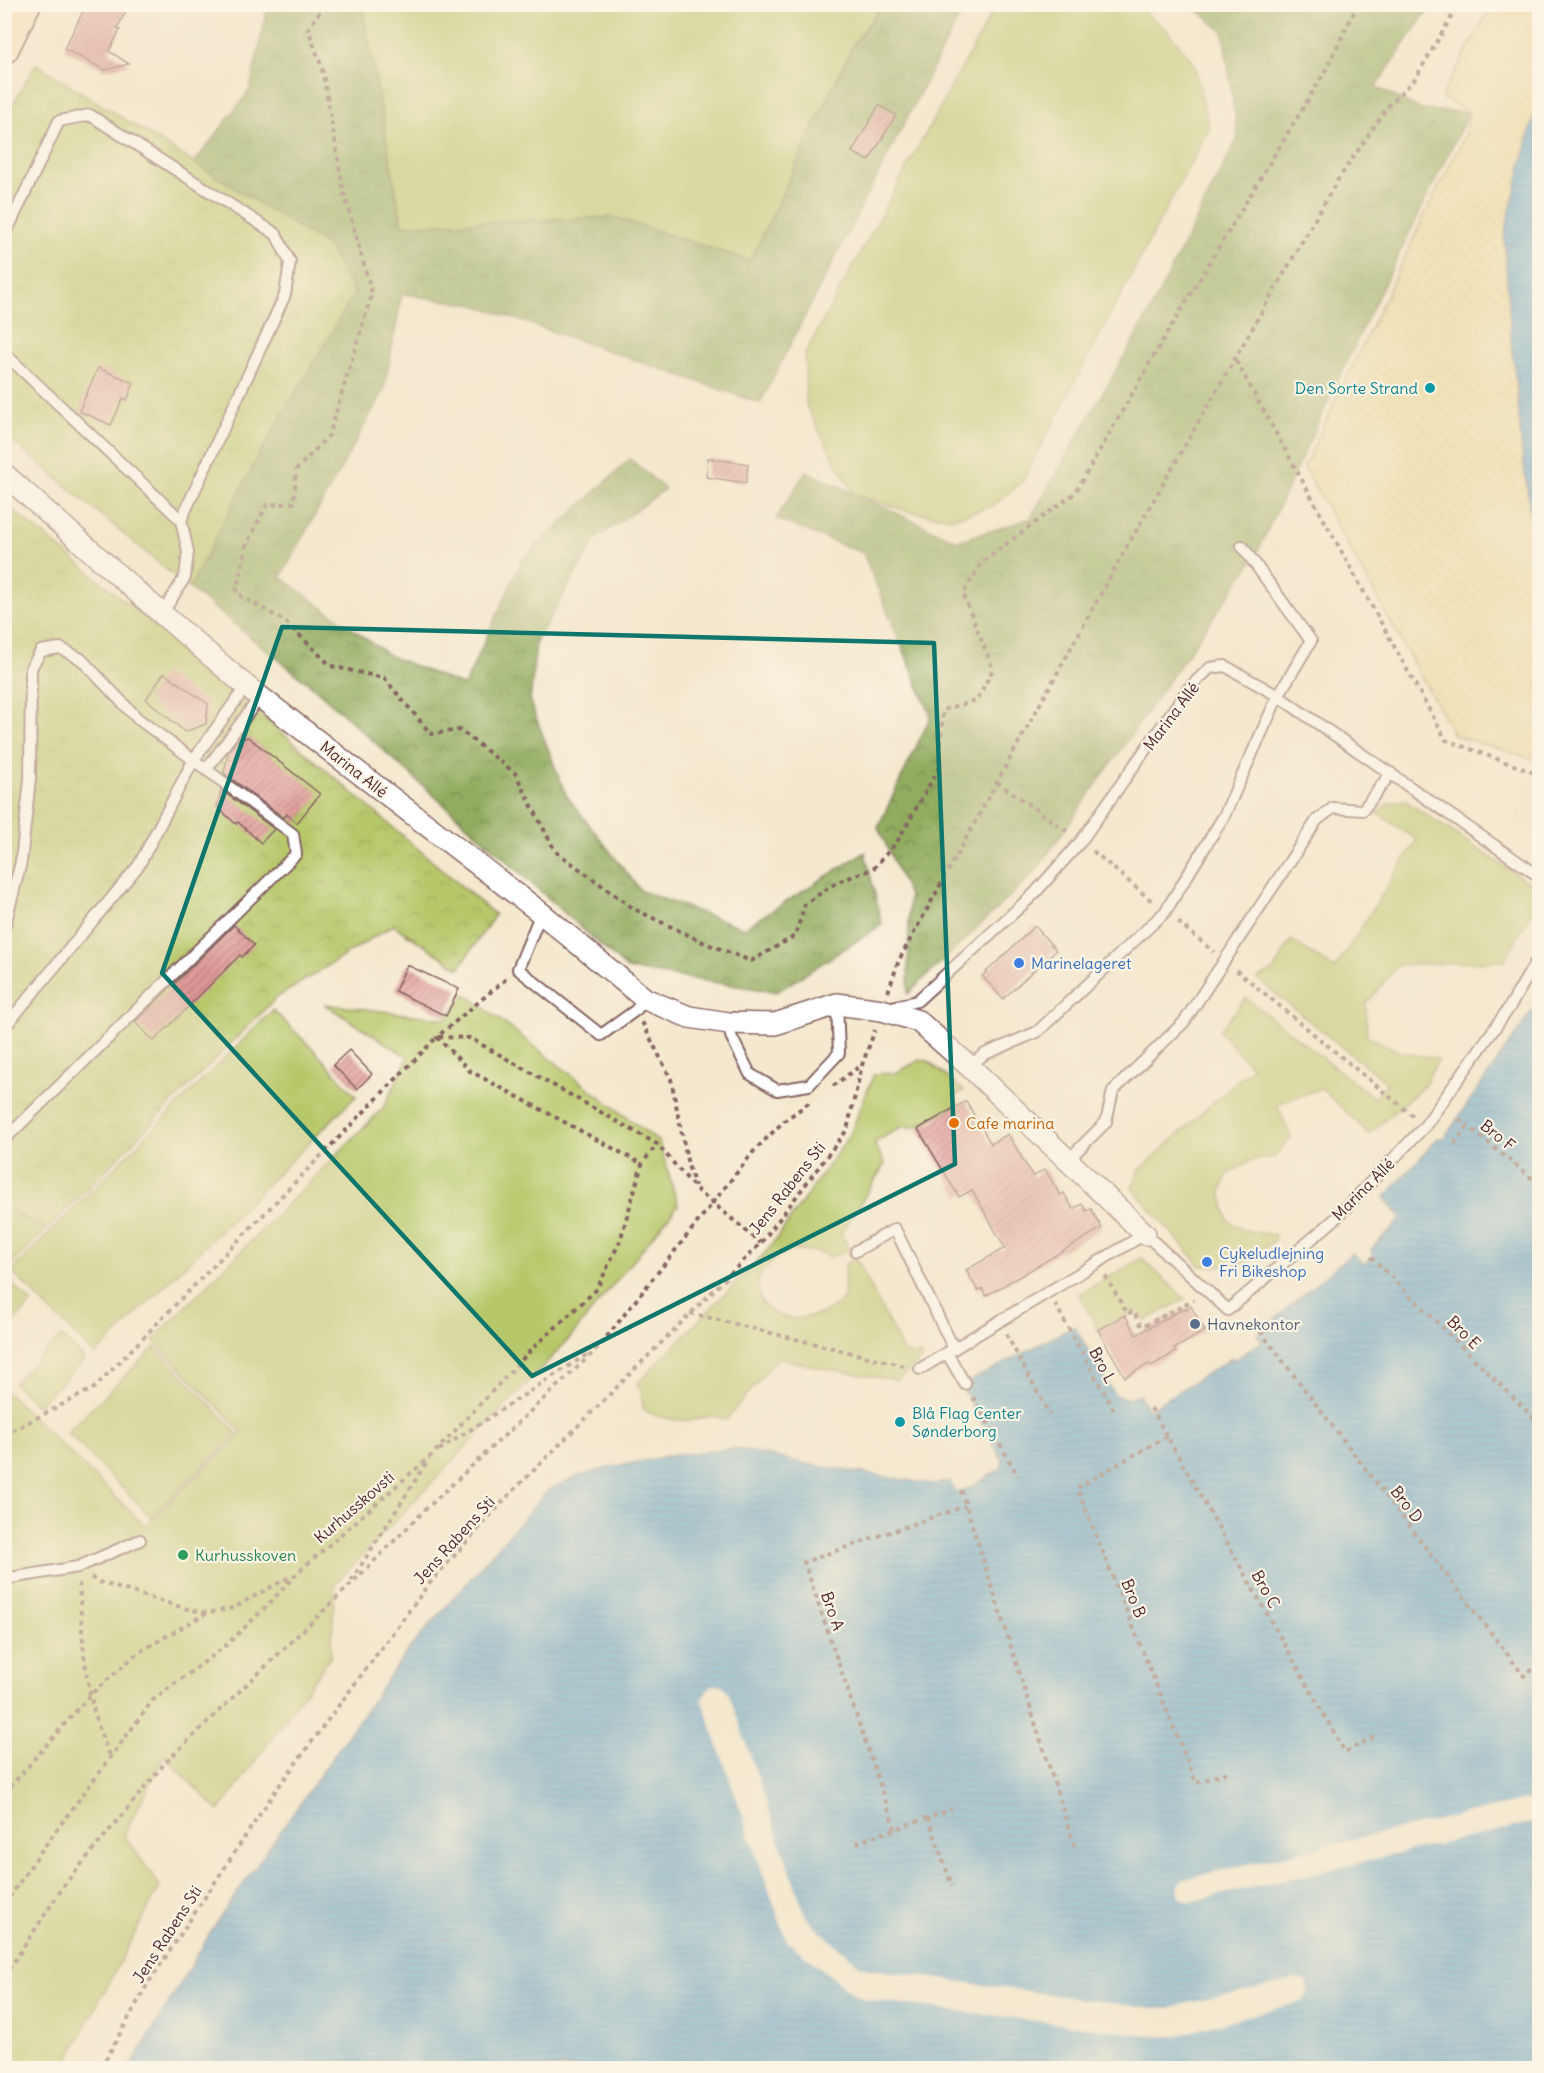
<svg xmlns="http://www.w3.org/2000/svg" width="1544" height="2073" viewBox="0 0 1544 2073" font-family="Delius,sans-serif">
  <defs>
    <pattern id="forest-crowns" width="20" height="18" patternUnits="userSpaceOnUse" patternTransform="scale(1.5)"><rect width="20" height="18" fill="#91ac5f"/><path d="M2 6a3 3 0 1 1 6 0M12 15a3 3 0 1 1 6 0" fill="none" stroke="#788b4f"/></pattern>
    <pattern id="sand-dots" width="8" height="8" patternUnits="userSpaceOnUse" patternTransform="scale(1.5)"><rect width="8" height="8" fill="#eeda9e"/><path d="M2 2h.1M6 6h.1" fill="none" stroke="#cebb88" stroke-width="1.8" stroke-linecap="round"/></pattern>
    <pattern id="park-crowns" width="20" height="18" patternUnits="userSpaceOnUse" patternTransform="scale(1.5)"><rect width="20" height="18" fill="#b7c86b"/><path d="M2 6a3 3 0 1 1 6 0M12 15a3 3 0 1 1 6 0" fill="none" stroke="#9fab5d"/></pattern>
    <pattern id="water-rules" width="6" height="5" patternUnits="userSpaceOnUse" patternTransform="scale(1.5)"><rect width="6" height="5" fill="#59a2d0"/><path d="M0 2.5h6" fill="none" stroke="#4c83a9"/></pattern>
    <pattern id="building-hatch" width="6" height="6" patternUnits="userSpaceOnUse" patternTransform="scale(1.5)"><rect width="6" height="6" fill="#df9896"/><path d="M-1 1l2-2M0 6l6-6M5 7l2-2" fill="none" stroke="#b77b7b"/></pattern>
  </defs>
  <rect width="100%" height="100%" fill="#fcf5e5"/>
  <filter id="ink" filterUnits="userSpaceOnUse"><feTurbulence type="fractalNoise" baseFrequency=".0167" numOctaves="2"/><feDisplacementMap in="SourceGraphic" scale="12" xChannelSelector="R" yChannelSelector="G"/><feConvolveMatrix kernelMatrix="1 2 1 2 8 2 1 2 1" color-interpolation-filters="sRGB"/></filter>
  <filter id="wash" filterUnits="userSpaceOnUse"><feTurbulence type="fractalNoise" baseFrequency=".008" numOctaves="4" result="noise"/><feDisplacementMap in="SourceGraphic" scale="24" xChannelSelector="R" yChannelSelector="G"/><feGaussianBlur stdDeviation="1.35" result="paint"/><feColorMatrix in="noise" values="0 0 0 0 0 0 0 0 0 0 0 0 0 0 0 0 0 1.4 0 .05"/><feComposite in="paint" operator="in"/></filter>
  <g filter="url(#wash)">
    <rect width="100%" height="100%" fill="#f4e8ce"/>
    <path fill="#b7c86b" stroke="#80744b" stroke-width="1.5" d="M362 5H882L853 45 751 261 614 217 402 225Z
      M996 5H1135L1166 29 1194 63 1209 128 1022 482 993 506 953 518 910 512 854 494 827 446 806 405 805 354Z
      M1404 800 1531 884 1537 903 1504 961 1399 965 1366 1004 1367 1036 1400 1052 1439 1059 1423 1087 1369 1134 1321 1088 1277 1104 1291 1137 1275 1157 1251 1160 1227 1175 1221 1193 1228 1220 1243 1230 1275 1235 1274 1241 1241 1265 1201 1266 1132 1188 1139 1171 1252 1067 1219 1031 1246 998 1374 1098 1387 1083 1257 979 1273 971 1291 940 1335 969 1417 840 1377 813 1389 803Z
      M466 994 659 1142 678 1205 569 1339 335 1584 331 1656 219 1811 164 1756 124 1835 160 1886 64 2068H5L4 1389 145 1526 242 1432 153 1340 384 1107 408 1057 324 1004 446 1019Z
      M273 1010 315 1051 356 1096 95 1355 11 1271Z
      M920 1060 928 1061 964 1091 955 1096 958 1104 917 1127H901L874 1143 885 1164 841 1234 850 1249 831 1257C808 1247 785 1247 768 1265 764 1269 759 1276 758 1281 754 1305 777 1321 799 1318 820 1316 828 1313 844 1299L845 1264 856 1258 903 1351 913 1356 920 1354 922 1359 897 1380 826 1369 778 1358 726 1420C714 1414 706 1417 694 1420 679 1422 655 1418 643 1409L641 1389 636 1385 769 1249 850 1135 874 1074 896 1073Z
      M5 1208 46 1230 5 1270Z
      M1142 1258 1185 1299 1145 1321 1137 1309 1098 1330 1079 1294Z
      M7 1279 32 1303 5 1331V1282Z
      M61 1336 85 1359 37 1406 14 1383Z
      M155 1347 237 1433 151 1517 67 1432Z"/>
    <path fill="url(#forest-crowns)" stroke="#6e6645" stroke-width="1.5" d="M268 5H362L402 225 614 217 750 261 853 45 882 5H973L958 19 760 403 475 305 402 294 384 390 281 577 390 656 464 686 522 560 630 459 665 489 595 540 536 642 530 702 566 795 641 891 744 928 865 852 882 925 777 992 627 969 314 688 189 588 261 451 329 247 194 163 250 90Z
      M1191 5H1431L1376 87 1422 110 1469 112 1365 323 1254 559 1035 872 908 994 909 896 878 827 931 716 863 553 776 519 806 471 957 541 1030 519 1147 317 1238 137 1223 31Z"/>
    <path fill="url(#sand-dots)" stroke="#9c7c64" stroke-width="1.5" d="M1492 5H1539V96L1528 143 1518 400 1521 443 1540 578 1539 761 1454 735 1304 467 1435 194 1465 136 1469 112 1441 98Z"/>
    <path fill="url(#park-crowns)" stroke="#80744b" stroke-width="1.5" d="M36 64 329 247 354 294 261 451 189 588 5 435V118Z
      M4 503 189 653 495 915 459 968 393 925 276 998 46 1230 5 1208Z"/>
    <path fill="url(#water-rules)" stroke="#52607e" stroke-width="1.5" d="M1539 95H1540L1539 578 1521 443 1518 400 1511 340 1504 235Z
      M1539 1001V2068H130L218 1920 408 1650 548 1490 575 1477 607 1468 668 1456 734 1448 813 1465 918 1482 935 1484 950 1481 955 1492 969 1488 1002 1468V1460L961 1386 1074 1326 1114 1394 1128 1399 1139 1395 1148 1410 1232 1358 1234 1360 1262 1342 1257 1334 1352 1253 1364 1264 1374 1255 1370 1250 1402 1218 1384 1198 1438 1138H1444Z"/>
    <path fill="#f4e8ce" d="M713 1685H722L728 1692 806 1917 811 1923 859 1965 869 1969 1145 2008H1167L1298 1979 1306 1982 1308 1993 1303 2001 1174 2036H1157L864 1999 855 1995 787 1941 702 1700 707 1690Z
      M1539 1797V1821L1189 1902 1182 1899 1179 1893V1885L1184 1879Z"/>
    <g id="blocks">
      <path fill="url(#building-hatch)" d="M87 4H130L117 28 120 30 109 51 129 64 105 70 64 49Z
        M879 105 896 115 869 161 852 152Z
        M98 368 134 383 127 400 123 398 111 425 79 411Z
        M708 458 748 464 746 483 706 477Z
        M164 673 208 704 206 724 185 732 146 699Z
        M248 737 320 794 297 823 287 814 284 818 224 773 228 753 237 740Z
        M221 790 274 829 261 843 238 822 236 824 217 807Z
        M234 925 254 945 242 957 240 955 154 1041 135 1022Z
        M1035 926 1056 950 1003 999 982 976Z
        M407 965 459 989 446 1016 395 991Z
        M349 1050 372 1074 357 1089 333 1065Z
        M966 1101 991 1144 1008 1134 1033 1177 1045 1169 1060 1195 1064 1193 1073 1209 1082 1204 1086 1211 1091 1209 1102 1228 986 1296 982 1288 978 1291 966 1270 1005 1248 972 1190 959 1197 918 1129Z
        M1191 1306 1205 1331 1174 1349 1176 1352 1151 1366 1149 1364 1125 1377 1098 1330 1125 1315 1136 1335 1185 1308 1186 1309Z"/>
    </g>
  </g>
  <g filter="url(#ink)">
    <use href="#blocks" fill-opacity="0" stroke="#866564" stroke-width="1.5"/>
    <g fill="none" stroke-linecap="round" stroke-linejoin="round">
      <g stroke="#866564" stroke-width="14">
        <path id="lane" d="M4 237 59 121 90 115 276 234 290 262 285 295 181 520
          M4 353 181 520 188 552 185 577 162 614
          M206 770 260 697
          M541 913 518 969 601 1035 636 1010 645 999
          M4 929 21 862 30 779 31 668 41 651 60 648 81 659 137 718 293 834 296 854 4 1140
          M888 1008 917 1001 1035 893 1081 841 1188 689 1210 668 1225 666 1278 696 1540 877
          M729 1023 731 1036 750 1074 777 1090 809 1085 839 1053 837 1004
          M4 1028 139 865 193 761 246 686
          M969 1066 985 1054 1037 1032 1165 912 1224 816 1278 696 1311 641 1242 546
          M1068 1160 1106 1122 1113 1091 1184 1022 1317 820 1333 808 1363 810 1391 773
          M856 1251 895 1229 954 1349
          M947 1353 965 1384
          M920 1369 1145 1234 1228 1310 1334 1220 1425 1126 1509 1008 1540 955
          M4 1579 78 1567 140 1540"/>
      </g>
      <g stroke="#866564" stroke-width="24">
        <path id="street" d="M4 474 162 614 246 686 541 913 645 999 689 1017 729 1023 775 1024 837 1004 882 1010 918 1021 969 1066 1145 1234"/>
      </g>
      <g stroke="#866564" stroke-width="32">
        <path id="secondary" d="M4 49 26 4"/>
      </g>
      <path stroke="#866564" stroke-width="4" stroke-dasharray="4.5 4.5" stroke-linecap="butt" d="M325 4 308 29 322 68 344 193 372 294 329 435 296 470 294 503 267 505 247 543 236 593 286 622 331 666 384 678 431 734 460 730 515 773 555 851 634 909 705 943 751 961 795 936 805 904 837 882 873 869 897 842 939 768 943 710 977 700 993 669 963 594 982 562 1075 493 1163 340 1324 73 1358 4
        M1236 361 1446 740 1540 775
        M997 782 1068 832
        M1093 851 1153 902
        M1178 922 1214 952
        M1236 970 1413 1116
        M506 979 437 1037 470 1071 642 1164
        M888 992 899 960 1125 550 1337 181 1389 105 1415 79 1459 4
        M1534 1011 1540 1015
        M642 1022 671 1079 688 1165 695 1186
        M833 1086 861 1065
        M1459 1119 1540 1185
        M1454 1144 1468 1126
        M1371 1257 1540 1424
        M1105 1276 1128 1314 1133 1311 1142 1327 1194 1300
        M1055 1304 1116 1414
        M690 1313 905 1366
        M1260 1331 1524 1676 1540 1664
        M1006 1334 1050 1415
        M973 1397 1018 1476
        M1151 1408 1345 1752 1374 1737
        M4 1435 94 1388 437 1037 470 1038 657 1144 696 1189 761 1243
        M1167 1436 1077 1488 1196 1783 1228 1772
        M439 1450 589 1353
        M961 1490 1076 1851
        M91 1577 96 1581 187 1609 207 1613 233 1608 293 1575
        M351 1581 429 1459
        M79 1583C83 1641 84 1702 110 1755
        M4 1794 90 1695 139 1652 207 1613
        M928 1817 952 1886
        M895 1829 804 1562 965 1506
        M856 1843 952 1809
        M4 1905 41 1851 153 1700 223 1648 266 1607 298 1572 433 1454 532 1349 597 1289 620 1241 642 1164 657 1144
        M4 1977 65 1884 165 1763 345 1590 426 1509 598 1348 754 1151 784 1121 810 1102
        M101 2068 147 1985 276 1790 429 1584 507 1497 761 1243 847 1130 862 1065 875 1030"/>
      <use href="#lane" stroke="#fff" stroke-width="10"/>
      <use href="#street" stroke="#fff" stroke-width="21"/>
      <use href="#secondary" stroke="#fde5c5" stroke-width="28"/>
    </g>
  </g>
  <path d="M0 0H1544V2073H0ZM282 627 934 643 955 1164 532 1376 162 973Z" fill="#f4e8ce" fill-opacity=".55" fill-rule="evenodd"/>
  <path fill="none" stroke="#0f766e" stroke-width="4.5" stroke-linejoin="round" d="M282 627 934 643 955 1164 532 1376 162 973Z"/>
  <g fill="#0f9aa8" stroke="#fcf5e5" stroke-width="2">
    <circle cx="1430" cy="388" r="6"/>
    <circle cx="900" cy="1422" r="6"/>
  </g>
  <g fill="#3f7fe0" stroke="#fcf5e5" stroke-width="2">
    <circle cx="1019" cy="963" r="6"/>
    <circle cx="1207" cy="1262" r="6"/>
  </g>
  <circle fill="#e8710a" stroke="#fcf5e5" stroke-width="2" cx="954" cy="1123" r="6"/>
  <circle fill="#5c6f8a" stroke="#fcf5e5" stroke-width="2" cx="1195" cy="1324" r="6"/>
  <circle fill="#2e9e5b" stroke="#fcf5e5" stroke-width="2" cx="183" cy="1555" r="6"/>
  <g text-anchor="middle" dominant-baseline="central" stroke-width="4.5" stroke-linejoin="round" paint-order="stroke">
    <g font-size="16" fill="#0d838f" stroke="#fcf5e5" text-anchor="end">
      <text x="1418" y="388">Den Sorte Strand</text>
      <text x="912" y="1413" text-anchor="start">Blå Flag Center<tspan x="912" dy="18">Sønderborg</tspan></text>
    </g>
    <g font-size="16" fill="#4a1f2b" stroke="#fcf5e5">
      <text transform="translate(1171 716) rotate(-53)">Marina Allé</text>
      <text transform="translate(354 769) rotate(38)">Marina Allé</text>
      <text transform="translate(1498 1135) rotate(39)">Bro F</text>
      <text transform="translate(787 1188) rotate(-52)">Jens Rabens Sti</text>
      <text transform="translate(1363 1189) rotate(-45)">Marina Allé</text>
      <text transform="translate(1464 1332) rotate(45)">Bro E</text>
      <text transform="translate(1103 1365) rotate(62)">Bro L</text>
      <text transform="translate(1407 1504) rotate(52)">Bro D</text>
      <text transform="translate(354 1507) rotate(-41)">Kurhusskovsti</text>
      <text transform="translate(454 1540) rotate(-48)">Jens Rabens Sti</text>
      <text transform="translate(1266 1589) rotate(61)">Bro C</text>
      <text transform="translate(1134 1598) rotate(68)">Bro B</text>
      <text transform="translate(833 1611) rotate(71)">Bro A</text>
      <text transform="translate(167 1934) rotate(-57)">Jens Rabens Sti</text>
    </g>
    <g font-size="16" fill="#366cbe" stroke="#fcf5e5" text-anchor="start">
      <text x="1031" y="963">Marinelageret</text>
      <text x="1219" y="1253">Cykeludlejning<tspan x="1219" dy="18">Fri Bikeshop</tspan></text>
    </g>
    <g font-size="16" fill="#c56008" stroke="#fcf5e5" text-anchor="start">
      <text x="966" y="1123">Cafe marina</text>
    </g>
    <g font-size="16" fill="#4e5e75" stroke="#fcf5e5" text-anchor="start">
      <text x="1207" y="1324">Havnekontor</text>
    </g>
    <g font-size="16" fill="#27864d" stroke="#fcf5e5" text-anchor="start">
      <text x="195" y="1555">Kurhusskoven</text>
    </g>
  </g>
  <rect width="1544" height="2073" fill="none" stroke="#fcf5e5" stroke-width="24"/>
</svg>
